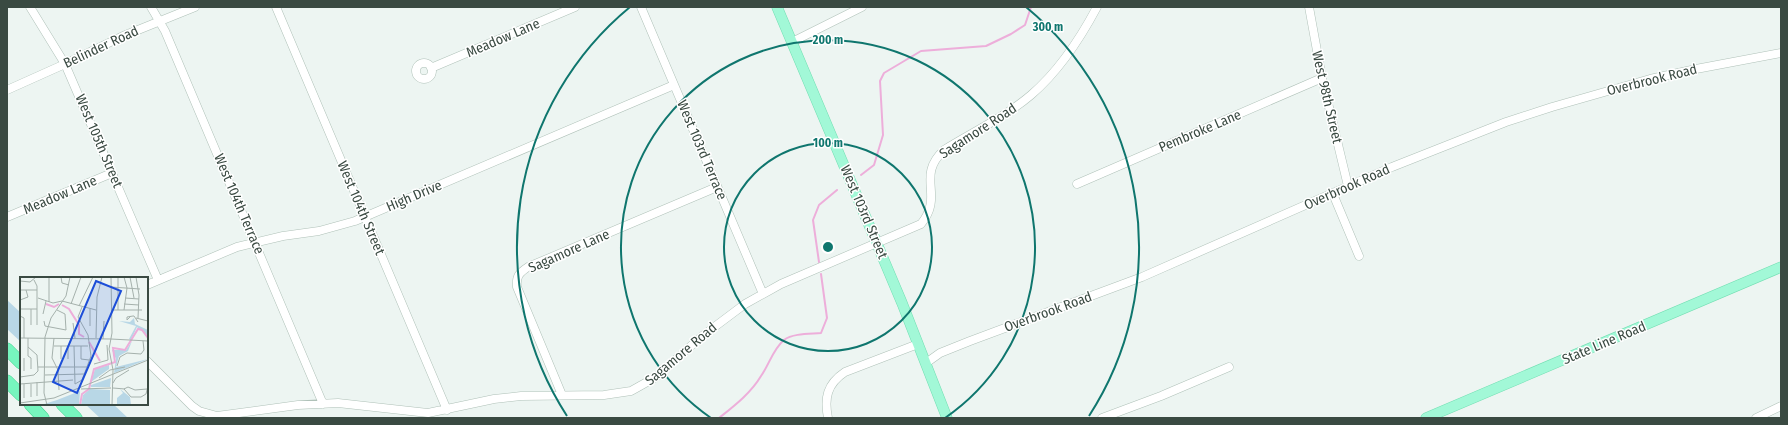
<svg xmlns="http://www.w3.org/2000/svg" width="1788" height="425" viewBox="0 0 1788 425" font-family="'Fira Sans Condensed',sans-serif">
  <rect width="100%" height="100%" fill="#edf5f2"/>
  <path fill="#b8d7e6" d="M7 300 21 313V342L7 329Z
    M85 404H113L128 418H100Z"/>
  <g fill="none" stroke-linecap="round" stroke-linejoin="round">
    <path stroke="#edaeda" stroke-width="2" d="M861 175 874 165 883 135 880 81 884 73 921 51 986 46 1011 34 1025 25 1031 7
      M819 262 813 220 819 205 837 190
      M719 418C734 406 751 393 761 376 769 365 773 349 784 340 793 333 811 334 821 333L827 318 821 274"/>
    <g stroke="#afc1b8" stroke-width="9">
      <path id="minor" d="M30 7 65 64 158 280
        M151 7 165 31 323 404
        M276 7 447 410
        M641 7 763 294
        M1309 7 1322 78 1348 186
        M792 42 862 7
        M416 71a8 8 0 1 1 16 0a8 8 0 1 1-16 0Z
        M431 68 575 7
        M7 90 65 64 123 36 195 7
        M1077 184 1322 78
        M1333 194 1359 256
        M7 217 112 173
        M147 285 237 247 283 236 319 231 355 221 674 85
        M147 361 192 406 199 411 217 416 298 405 338 403 428 413 494 399 521 396 604 395 631 391 656 377 701 337 745 304 781 284 921 224C945 195 915 177 944 150 973 132 1005 117 1031 95 1059 71 1080 39 1097 7
        M926 363 940 353 970 341 1142 277 1392 167 1506 122 1552 107 1650 79 1696 69 1781 53
        M562 395 517 287C516 276 519 273 528 267L717 187
        M828 418C824 398 827 384 845 372L918 344
        M1102 418 1161 396 1229 367
        M1756 418 1781 406"/>
    </g>
    <g stroke="#72deb2" stroke-width="11">
      <path id="major" d="M777 7 902 303 947 418
        M1426 418 1781 267"/>
    </g>
    <g stroke="#47d591" stroke-width="13">
      <path id="highway" d="M7 349 21 363
        M7 381 21 395
        M30 404 43 418
        M62 404 76 418"/>
    </g>
    <use href="#minor" stroke="#fff" stroke-width="8"/>
    <use href="#major" stroke="#a2f8d7" stroke-width="10"/>
    <use href="#highway" stroke="#77f5be" stroke-width="12"/>
  </g>
  <g fill="none" stroke="#0f766e" stroke-width="2">
    <circle cx="828" cy="247" r="104"/>
    <path d="M711 418A207 207 0 1 1 945 418"/>
    <path d="M567 416A311 311 0 0 1 630 7M1026 7A311 311 0 0 1 1089 416"/>
  </g>
  <g text-anchor="middle" dominant-baseline="central" stroke-width="3" stroke-linejoin="round" paint-order="stroke">
    <g font-size="14" fill="#3a4a42" stroke="#fff">
      <text transform="translate(503 38) rotate(-23)">Meadow Lane</text>
      <text transform="translate(101 47) rotate(-25)">Belinder Road</text>
      <text transform="translate(1652 80) rotate(-14)">Overbrook Road</text>
      <text transform="translate(1327 97) rotate(77)">West 98th Street</text>
      <text transform="translate(978 131) rotate(-33)">Sagamore Road</text>
      <text transform="translate(1200 131) rotate(-23)">Pembroke Lane</text>
      <text transform="translate(99 141) rotate(67)">West 105th Street</text>
      <text transform="translate(702 150) rotate(67)">West 103rd Terrace</text>
      <text transform="translate(1347 187) rotate(-24)">Overbrook Road</text>
      <text transform="translate(60 195) rotate(-23)">Meadow Lane</text>
      <text transform="translate(414 196) rotate(-23)">High Drive</text>
      <text transform="translate(239 204) rotate(67)">West 104th Terrace</text>
      <text transform="translate(361 208) rotate(67)">West 104th Street</text>
      <text transform="translate(864 212) rotate(67)">West 103rd Street</text>
      <text transform="translate(569 251) rotate(-24)">Sagamore Lane</text>
      <text transform="translate(1048 312) rotate(-20)">Overbrook Road</text>
      <text transform="translate(1604 343) rotate(-23)">State Line Road</text>
      <text transform="translate(681 354) rotate(-40)">Sagamore Road</text>
    </g>
  </g>
  <g transform="translate(20 277)">
    <rect width="128" height="128" fill="#edf5f2"/>
    <path d="M114 41 115 47 128 53V59L117 50 111 63 109 62 116 49 99 44 110 45ZM112 64 108 74 99 79 96 90 128 82 94 96 96 82 92 73H106ZM89 88V92L71 105 75 92ZM91 101 90 110H71V108ZM70 112 90 113V128H61L63 118ZM100 112 110 120 111 128H97V121L103 116ZM60 114 59 128H21L37 123Z" fill="#b8d7e6"/>
    <path fill="none" stroke="#edaeda" stroke-width="2" d="M26 27 34 30 39 27M42 28 49 32 59 48V57L64 60M69 65 80 84M60 128 62 117 69 112 74 92 95 85 93 71 105 73 118 52 122 53 128 61"/>
    <path fill="none" stroke="#a5b1ac" stroke-width="1" d="M29 0V25M41 0 42 6 49 8M91 0 92 56 89 72 93 93 92 128M110 0 114 21M116 0 119 18 118 41M14 3 17 9V48M0 4 10 5 16 0M91 10 120 12M0 13H17M18 21 33 26 42 24 76 33M105 21 119 22M0 23 8 20 6 13M51 27 61 0M104 27 119 28M59 29 73 0M0 32H17M11 32V48M70 32V49M91 33H122M98 33V0M104 33 107 11 104 0M23 37 26 24M0 39 4 41V61M111 39 107 43V40L113 39H114L118 45M116 41 128 44M24 44 25 49 46 53 45 37 37 33M53 46 55 61M0 61 91 62M8 61V79L11 81V92M34 61 32 81 38 93 39 113M76 61 77 20 82 0M83 62 84 44M91 62 128 64M34 69H68M48 69V82M54 69 55 107 62 103 71 79 68 58 58 40 62 30M61 69V82L69 83M107 76 121 77 124 73 123 64M41 82V69M74 87 88 83 87 68M97 89 100 80 107 76M18 90H67M4 94V81M25 98 64 97M0 100 14 98 18 94 17 78 8 70M79 101 90 93 105 90M93 106 96 101 109 93M0 107 53 103M93 111 105 112M61 112 91 111M104 112 111 120H121L126 117 128 109M104 112 108 110 115 113 127 112M17 119V105M11 120V107M4 121V107M0 126 34 121 128 83M27 128 24 116 25 60 31 41 46 19 50 0"/>
    <path fill="#1d4ed8" fill-opacity="0.15" stroke="#1d4ed8" stroke-width="2" d="M76 4 101 14 57 116 33 105Z"/>
    <rect width="128" height="128" fill="none" stroke="#3a4a42" stroke-width="2"/>
  </g>
  <circle cx="828" cy="247" r="6" fill="#0f766e" stroke="#fff" stroke-width="2"/>
  <g font-size="12" text-anchor="middle" font-weight="bold" fill="#0f766e" stroke="#fff" stroke-width="3" stroke-linejoin="round" paint-order="stroke">
    <text x="1048" y="31">300 m</text>
    <text x="828" y="44">200 m</text>
    <text x="828" y="147">100 m</text>
  </g>
  <rect width="1788" height="425" fill="none" stroke="#3a4a42" stroke-width="16"/>
</svg>
